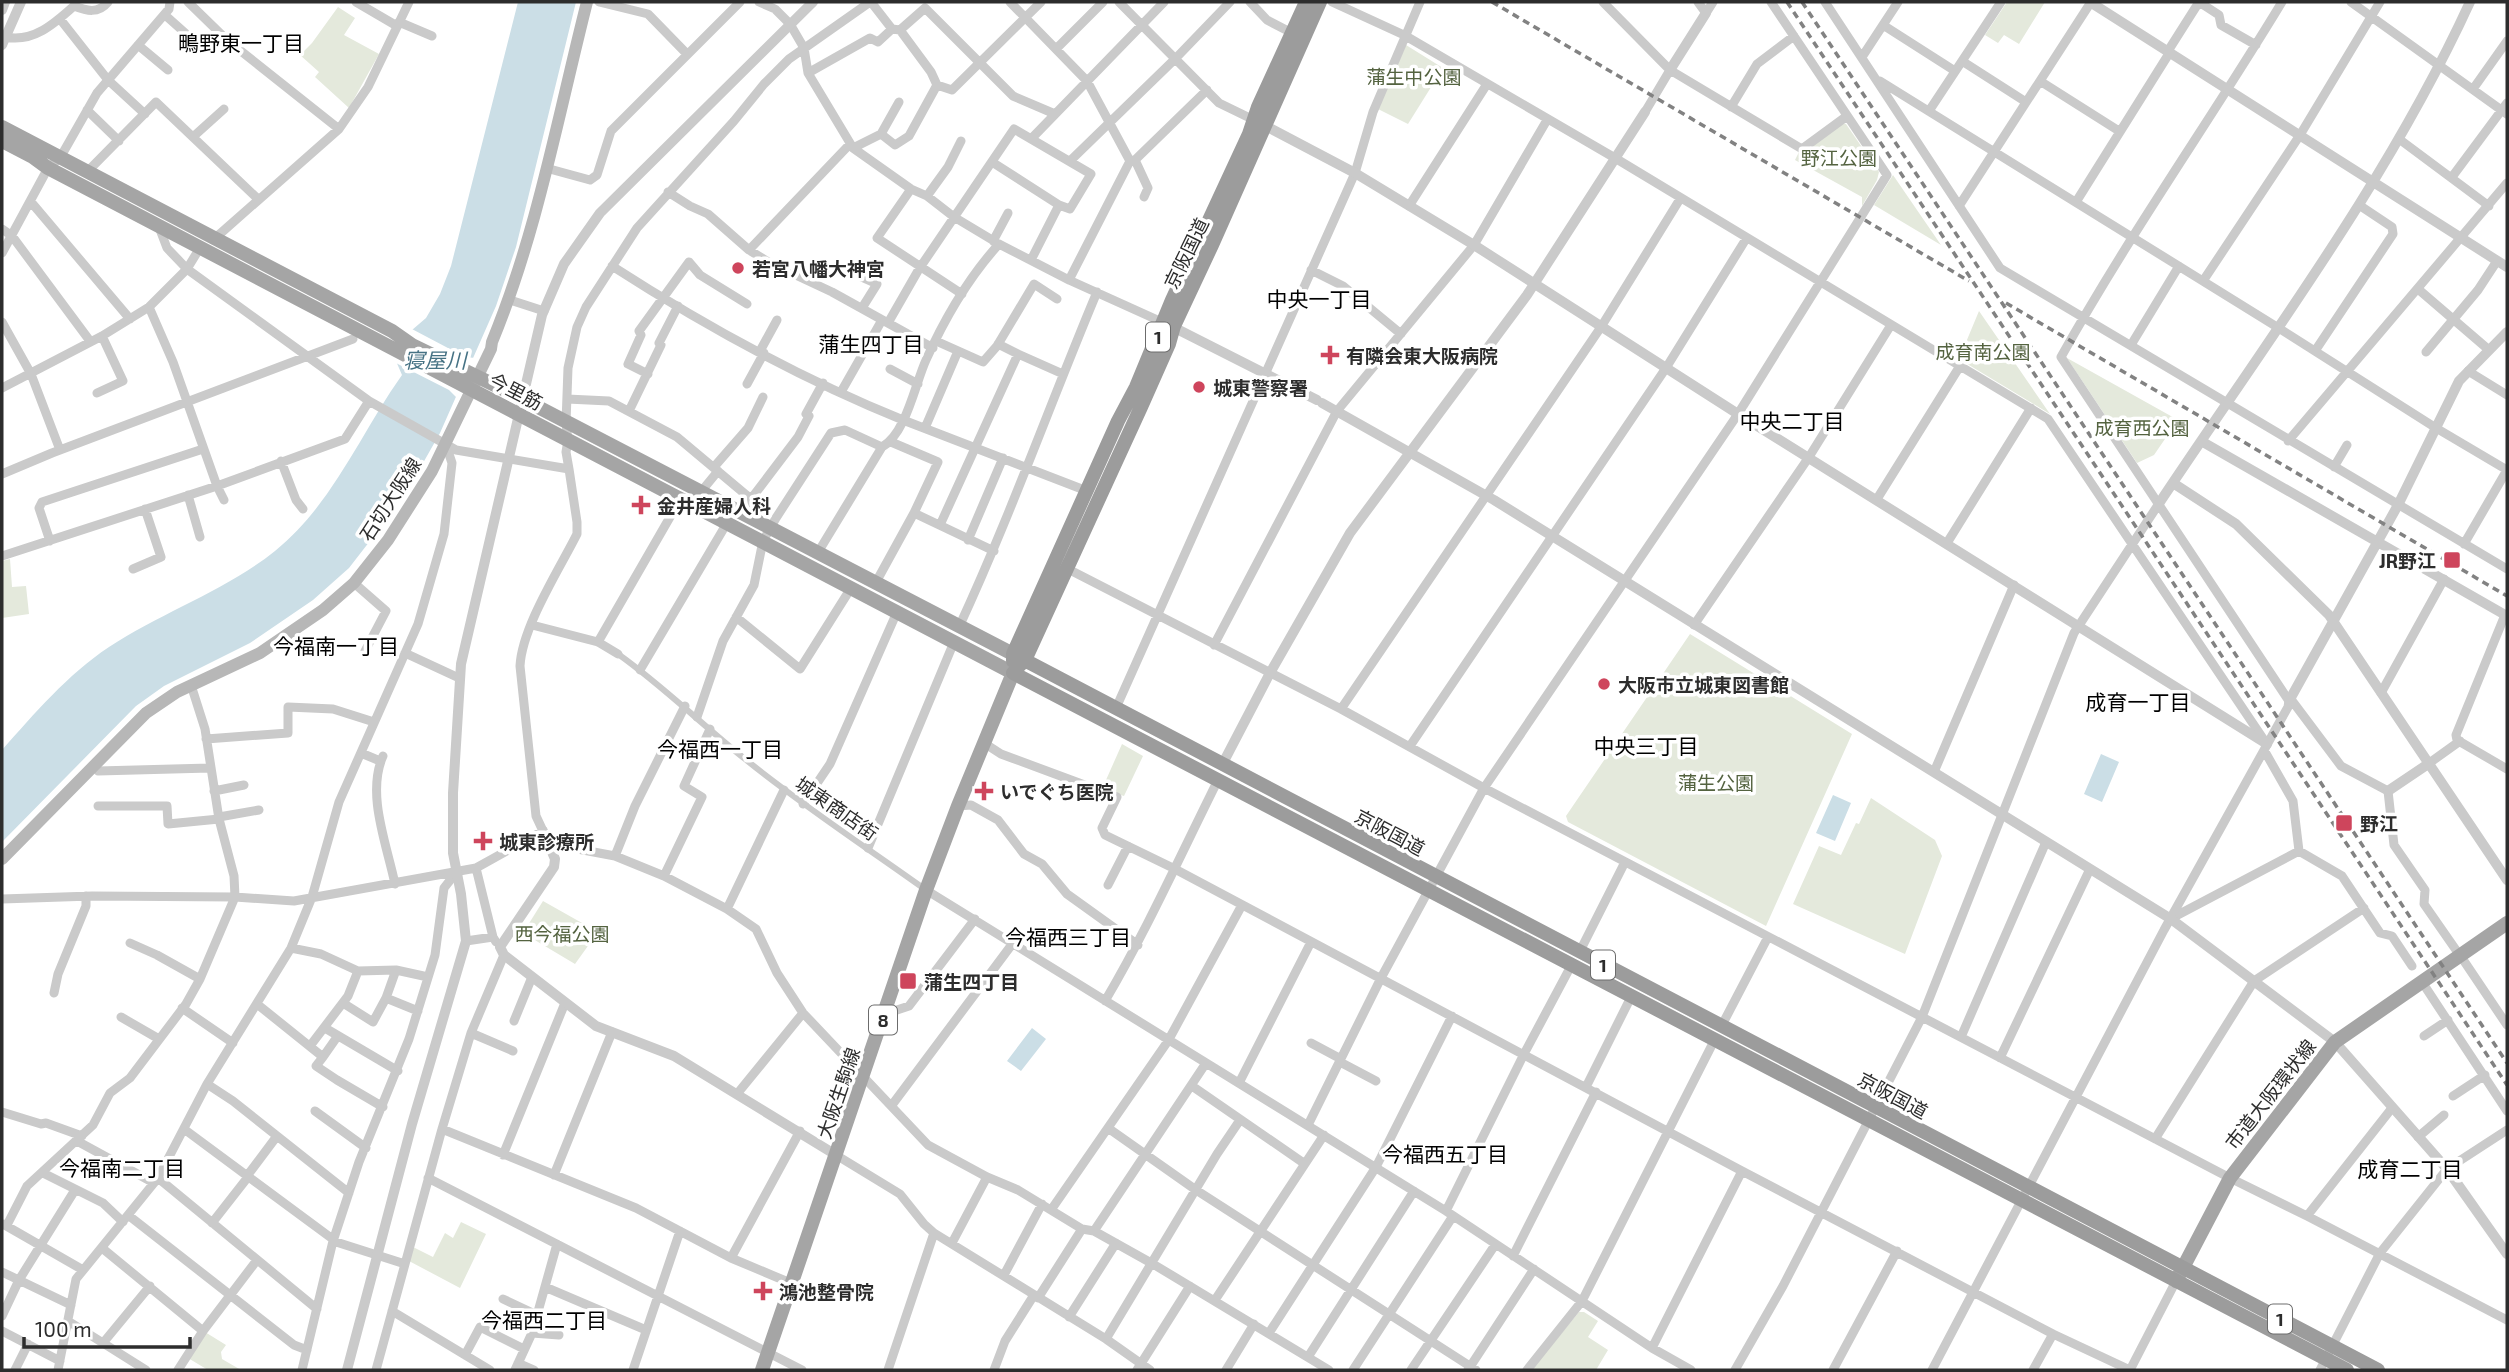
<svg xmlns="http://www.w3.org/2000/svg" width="2509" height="1372" viewBox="0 0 2509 1372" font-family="'Exo 2','Noto Sans JP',sans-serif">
  <rect width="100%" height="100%" fill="#fff"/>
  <path fill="#e4e9dc" d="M2007 2H2045L2019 44 2004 35 1998 43 1985 35Z
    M338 7 355 18 344 35 379 54 349 108 315 77 319 72 300 55 312 43Z
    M1406 45 1443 68 1408 124 1378 109Z
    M1842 123 1846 124 1879 172 1877 180 1862 206V197L1795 160 1799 152Z
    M1893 175 1941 245 1874 205Z
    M1979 311 2050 414 1959 359Z
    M2067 358 2178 420 2154 455 2137 463Z
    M10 559 12 587 26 586 29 614 2 618V561Z
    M1690 634 1852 734 1766 926 1568 822 1566 816Z
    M1122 744 1143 756 1124 796 1102 789Z
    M1871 798 1935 840 1942 856 1905 954 1793 904 1819 846 1841 855 1856 823 1859 824Z
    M543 901 598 932 575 964 523 933Z
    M461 1222 486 1234 460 1288 409 1261 413 1247 433 1257 445 1233 453 1238Z
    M1579 1312H1584L1598 1321 1588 1337 1608 1350 1596 1370H1531Z
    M205 1332 226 1345 221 1352 222 1359 241 1370H208L188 1358Z"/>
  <path fill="#cbdee6" d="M518 2H576L516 247 496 306 440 433 423 463 373 537 349 568 313 600 250 643 164 686 136 706 2 842V750C35 713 67 675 109 647 162 612 225 591 275 551 333 504 360 434 402 375L396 361 412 330 426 318 440 294 451 266Z
    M2101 754 2119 762 2102 802 2084 794Z
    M1833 795 1851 803 1835 841 1816 833Z
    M1032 1028 1046 1039 1021 1071 1007 1061Z"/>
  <path fill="#fff" d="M410 328 465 357 475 358 457 398 449 390 392 361Z"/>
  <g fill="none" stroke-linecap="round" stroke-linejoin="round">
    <path stroke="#cacaca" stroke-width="6" d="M618 654C663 686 701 724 745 759 803 806 866 847 926 890"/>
    <path stroke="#cacaca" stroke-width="9" d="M188 2 227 40 339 129
      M356 2 397 26
      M599 2 648 14 687 54
      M759 2 775 9 790 24 804 48 808 73 853 148 911 189 927 196 954 217 999 244 1069 280 1162 322
      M871 2 892 29 900 30 925 8 1013 96 1055 114
      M1010 2 1087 81 1130 161 1069 280
      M1119 2 1219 103 1254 120
      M1250 2 1267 20 1292 33
      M1332 2 1404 35 1615 158 1960 366 1877 499
      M1603 2 1670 70 1802 149 1847 116
      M1698 2 1706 13 1713 2
      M1825 2 2000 268 2507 569
      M2199 2 2219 15 2221 25 2256 45
      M2351 2 2507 114
      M165 15 202 48
      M60 19 108 80 145 114
      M399 22 432 36
      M1883 25 1955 71
      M900 30 931 72 937 85
      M5 37C33 43 54 24 74 6 87 11 98 14 108 2
      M138 45 168 70
      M1056 49 1103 2
      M2168 51 2199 2
      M1862 57 1898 2
      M1962 61 2026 102
      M808 73 870 38 878 42 892 29
      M1880 81 2277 327 2436 428 2507 470 2464 544
      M2040 81 2119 131
      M2473 89 2507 41
      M1731 107 1757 64 1794 36
      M87 110 119 141
      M1929 111 2001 2
      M1645 112 1670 70
      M881 134 899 102
      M194 136 224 109
      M1032 138 1164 2
      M2399 139 2489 206
      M853 148 881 134 895 145 909 136 937 85 952 90 1041 2
      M1135 160 1148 188 1144 197
      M1070 161 1176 58 1230 2
      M1130 161 1135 160 1207 90
      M992 162 1059 205
      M546 168 590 180 597 175 611 131 740 2
      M87 172 156 102 258 199
      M2452 177 2507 103
      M911 189 877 238 962 294
      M668 192 690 206 708 214 749 250 770 263 832 292 933 348
      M927 196 948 167 961 141
      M31 202 130 319
      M2076 202 2170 52
      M1409 206 1487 84
      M1959 206 2091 2
      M159 227 167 248 187 269 369 401 456 450 569 469 566 452 568 440 566 423 568 368 577 327 586 307 637 228 734 121 764 84 789 59 870 2
      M2 229 12 236 90 341
      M213 240 339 129 368 87 409 2
      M993 241 1008 213
      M749 250 850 144
      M2 253 48 168 60 158 97 93 169 9 170 2
      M612 266C702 324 804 380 903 420 964 444 1026 467 1087 491
      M1311 270 1343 286 1401 334
      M859 276 877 284 862 308
      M2203 281 2300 135 2380 2
      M2418 289 2489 350
      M510 300 544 311
      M149 307 173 362 217 486 224 500
      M2 322 31 374 60 450
      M888 323 919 269 1014 129 1091 174 1070 209 1059 205 1031 260
      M936 341 983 362 997 346 1034 284 1057 299
      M998 344 1018 354
      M2131 345 2179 266
      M760 351 777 320
      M2315 351 2393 234 2392 227 2359 205
      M2426 352 2478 290 2497 261
      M1960 366 2048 419 2264 740
      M890 369 918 384
      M2468 371 2507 395
      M648 374 628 364 641 335 639 331 689 262 700 275 747 304
      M747 384 764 353
      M2 388 102 336 149 307 187 269 201 246
      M841 392 882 320
      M97 393 123 381 102 336
      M567 399 609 401 677 437 751 499
      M629 411 661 345 659 343 678 306
      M925 428 958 351
      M2288 441 2507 183
      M281 461 296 500 303 509
      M714 467 748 428 763 397
      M2334 467 2347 445
      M2 474 52 453 353 339
      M700 493 718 471
      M188 495 200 537
      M914 513 994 551
      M748 517 751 499 798 437 809 416 806 414 823 383
      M940 525 1018 354 1063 374
      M968 540 1003 458
      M50 541 39 508 42 502 203 449
      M1947 543 2031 408
      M817 554 882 447C906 434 915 384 926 360 944 320 969 277 999 244
      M2 556 217 486 345 439 369 401
      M1066 568 1341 709 1484 788 2230 1178 2307 1216 2507 1320
      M133 569 161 557 145 509
      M354 583 386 611 365 651
      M875 584 914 513 938 462 891 442
      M2505 615 2456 735 2457 740 2507 769
      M736 617 800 669 851 588
      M532 625 598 642 618 654
      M1694 625 1809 457 1891 325
      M959 627C1010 517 1050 404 1097 292
      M598 642 681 498
      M1214 645 1337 411 1474 245 1547 120
      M405 653 459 678
      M640 670 727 523
      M2381 693 2444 579
      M2290 698 2341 766 2388 791 2394 845 2425 890 2424 904 2456 950
      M1116 708 1355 173 1373 112 1420 2
      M1341 709 1601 327 1680 199
      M697 717 723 641 754 585 763 541 776 518 831 433 845 430 882 447
      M206 739 288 733V707L333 709 374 722
      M984 743 1001 754 1117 797 1102 828 1105 835 1173 868 1742 1171 2053 1334 2130 1370
      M1410 746 1666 368 1746 239
      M2264 750 2293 801 2299 851 2342 876 2380 933 2392 936 2412 966
      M361 753 380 761
      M383 756C366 794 387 845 395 884
      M2428 764 2460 741
      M98 771 210 768
      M1934 772 2014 585
      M214 791 244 785
      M803 804 830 764 897 612
      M98 806H167L168 824 219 819
      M958 806 971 805 998 820 1024 854 1042 864 1067 894 1138 945
      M219 817 259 810
      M551 844 615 856 664 876 727 909 756 929 777 973 803 1013 928 1145 987 1177 1018 1190 1082 1229 1094 1231 1153 1264 1329 1370
      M868 848 954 642
      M615 856 635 806 685 706
      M476 868 493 937
      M664 876 702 797 684 786 710 729
      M1108 885 1128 846
      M926 890 1446 1211 1652 1348 1691 1370
      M2 899 92 896 235 897 294 901 476 868 543 831 536 816 520 666C522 627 559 570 577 534V522L569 469
      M727 909 784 790
      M2172 918 2299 851
      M466 941 493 937 496 942
      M130 943 157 955 200 979
      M291 948 321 954 358 971 396 970 428 977
      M1579 953 1625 862
      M2464 961 2507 1025
      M2426 988 2507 1111
      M54 993 58 974 86 906V896
      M386 998 418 1011
      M1105 1001C1147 930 1181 854 1218 780
      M343 1003 373 1022 386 998 396 970
      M257 1004 323 1057 316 1066 337 1080 383 1107
      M182 1008 233 1043
      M885 1014 909 1006 975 919
      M121 1017 159 1039
      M514 1021 532 977
      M1721 1027 1768 937
      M325 1028 398 1071
      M471 1033 513 1051
      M2424 1036 2448 1020
      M1961 1037 2046 842
      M1311 1043 1341 1059
      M310 1046 348 996 358 971
      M323 1057 337 1037
      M2000 1058 2090 869
      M1340 1062 1376 1081
      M1239 1083 1311 942
      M207 1084 233 1101 349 1193
      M1192 1086 1305 1164
      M1586 1087 1632 995
      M737 1094 803 1013
      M2453 1096 2485 1075
      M892 1105 1013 943
      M315 1111 366 1148
      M2 1112 41 1124 46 1123 82 1136
      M1308 1125 1381 978 1484 788 1738 414 1887 175 1771 2
      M1108 1128 1196 1190 1476 1370
      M184 1129 334 1240
      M442 1129 636 1208 731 1258 793 1284
      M2418 1137 2444 1115
      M2155 1139 2254 981 2364 908
      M77 1141 154 1183
      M503 1155 565 1003
      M836 1155 900 1194 924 1224 934 1233 1106 1339 1150 1370
      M43 1173 103 1203 123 1222
      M554 1175 612 1032
      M247 1176 277 1136
      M158 1178 317 1309
      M428 1178 802 1370
      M1051 1210 1168 1041 1242 905
      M1446 1211 1524 1054 1572 964
      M128 1215 294 1345 307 1350
      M2307 1216 2392 1108
      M212 1223 248 1177
      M3 1224 83 1270
      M7 1225 27 1186 93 1125 110 1093 130 1078 186 1004 200 979 235 897 234 876 219 819 205 729 191 685
      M1094 1231 1206 1063
      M333 1241 405 1264
      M952 1243 987 1177
      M102 1248 203 1331
      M1513 1256 1596 1092
      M731 1258 800 1131
      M2 1272 71 1305
      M1004 1275 1042 1204
      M545 1287 646 1330
      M1038 1298 1082 1229
      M503 1299 537 1315
      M1215 1300 1324 1135
      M392 1311 490 1370
      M2 1316 19 1280 75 1190
      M1069 1317 1116 1243
      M68 1321 146 1370
      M2 1331 60 1361
      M532 1333 559 1335
      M1269 1333 1376 1167 1452 1016
      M1106 1339 1217 1154 1240 1120
      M103 1343 150 1286
      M1652 1348 1742 1171
      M465 1355 480 1327 524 1349
      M1308 1357 1414 1191
      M518 1363 534 1370
      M15 1370 28 1344
      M58 1370 76 1279 158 1178 207 1084 291 948 312 897 339 802 418 624 444 534 452 463 446 445
      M178 1370 203 1331 257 1260
      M302 1370 333 1241 359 1162 409 1039 435 955 444 888 455 874
      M376 1370 442 1129 471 1033 504 955
      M515 1370 532 1333 557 1244
      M633 1370 680 1231
      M888 1370 934 1233
      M994 1370 1005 1341 1034 1295
      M1137 1370 1190 1286
      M1226 1370 1254 1324
      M1353 1370 1453 1216
      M1411 1370 1495 1245
      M1468 1370 1534 1269
      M1527 1370 1582 1301 1715 1039
      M1735 1370 1783 1286 1922 1017 2074 633 2158 505
      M1833 1370 1897 1251
      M1932 1370 2164 930 2288 707 2289 701 2061 357C2129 235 2210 121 2282 2
      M2033 1370 2053 1334
      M2130 1370 2176 1281
      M2320 1370 2380 1253 2447 1169 2507 1130"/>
    <path stroke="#cacaca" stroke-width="10" d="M2090 2 2507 267
      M2 10 5 2
      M2 45 21 2
      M1670 70 1706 13
      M1260 123 1355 173 1474 245 1738 414 2267 744
      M1167 324 1317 400
      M1322 403 1494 500 2171 919 2335 1042 2447 1169 2507 1254
      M2201 441 2507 616
      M2173 483 2236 524 2329 615 2507 880
      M2158 505C2267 341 2388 181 2470 2
      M2289 701 2398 505 2459 381 2507 332
      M1222 765 1270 673 1350 533 1527 295 1645 112
      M2388 791 2428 764
      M543 831 555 859 554 867 500 947 504 955 596 1026 674 1056 836 1155
      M347 1370 412 1124 466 941 461 894 453 853V793L461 664 542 315 564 264 600 213 813 2"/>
    <path stroke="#b7b7b7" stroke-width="12" d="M2 859 146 713 177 692 260 653 323 610 354 583 388 540 432 471 491 349 492 342C537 233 558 116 587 2"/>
    <path stroke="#a5a5a5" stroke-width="14" d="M2 127 392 331 412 345 509 392 1013 654
      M2 141 33 157 48 168 1013 673 958 806 926 890 762 1370
      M2176 1281 2230 1178 2335 1042 2507 923"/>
    <path stroke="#9c9c9c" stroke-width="14" d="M1013 654 2378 1370
      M1013 661V654L1118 421 1136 387 1172 300 1249 134 1258 107 1306 2
      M1019 666 1025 660 1141 407 1169 344 1174 326 1212 245 1320 2
      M1013 673 2347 1370"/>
    <path stroke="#828282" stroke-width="3.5" stroke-dasharray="7 5" stroke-linecap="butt" d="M1492 2 1969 281
      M1787 2 2507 1085
      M1802 2 2507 1063
      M2006 303 2507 596"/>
  </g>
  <g fill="#ce455c" stroke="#fff" stroke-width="2.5">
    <circle cx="738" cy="268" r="7"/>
    <path d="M1326.5 344.5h7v7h7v7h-7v7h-7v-7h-7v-7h7z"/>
    <circle cx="1199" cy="387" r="7"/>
    <path d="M637.5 494.5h7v7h7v7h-7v7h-7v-7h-7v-7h7z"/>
    <rect x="2443" y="551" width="18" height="18" rx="3.5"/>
    <circle cx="1604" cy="684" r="7"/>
    <path d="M980.5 780.5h7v7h7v7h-7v7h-7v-7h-7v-7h7z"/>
    <rect x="2335" y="814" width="18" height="18" rx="3.5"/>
    <path d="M479.5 830.5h7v7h7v7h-7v7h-7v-7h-7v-7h7z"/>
    <rect x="899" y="972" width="18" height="18" rx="3.5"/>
    <path d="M759.5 1280.5h7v7h7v7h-7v7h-7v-7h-7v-7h7z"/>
  </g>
  <g text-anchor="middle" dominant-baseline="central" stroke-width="7" stroke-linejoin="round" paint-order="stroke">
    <g fill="#fff" stroke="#6c6c6c" stroke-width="2">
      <rect x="1146" y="322.5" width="24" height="29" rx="5"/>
      <rect x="1591" y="950.5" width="24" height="29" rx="5"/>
      <rect x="869" y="1005.5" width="28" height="29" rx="5"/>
      <rect x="2268" y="1304.5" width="24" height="29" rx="5"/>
    </g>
    <g font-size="18" font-weight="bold" fill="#2d2d2d">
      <text x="1158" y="337">1</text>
      <text x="1603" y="965">1</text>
      <text x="883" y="1020">8</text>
      <text x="2280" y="1319">1</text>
    </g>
    <g font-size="19" fill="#546340" stroke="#fff">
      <text x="1414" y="76">蒲生中公園</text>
      <text x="1839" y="157">野江公園</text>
      <text x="1983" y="351">成育南公園</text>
      <text x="2142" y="427">成育西公園</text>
      <text x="1716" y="782">蒲生公園</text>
      <text x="562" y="933">西今福公園</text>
    </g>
    <g font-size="19" fill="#2d2d2d" stroke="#fff">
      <text transform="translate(1186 253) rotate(-64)">京阪国道</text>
      <text transform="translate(516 391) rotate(27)">今里筋</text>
      <text transform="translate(390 499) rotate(-57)">石切大阪線</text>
      <text transform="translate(837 808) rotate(35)">城東商店街</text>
      <text transform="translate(1390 832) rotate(28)">京阪国道</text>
      <text transform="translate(838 1093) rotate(-71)">大阪生駒線</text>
      <text transform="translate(2270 1094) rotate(-52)">市道大阪環状線</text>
      <text transform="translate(1893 1095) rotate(28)">京阪国道</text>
    </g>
    <g font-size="19" font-weight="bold" fill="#2d2d2d" stroke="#fff" text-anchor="start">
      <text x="752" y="268">若宮八幡大神宮</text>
      <text x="1346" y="355">有隣会東大阪病院</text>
      <text x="1213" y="387">城東警察署</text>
      <text x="657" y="505">金井産婦人科</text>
      <text x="2436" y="560" text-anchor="end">JR野江</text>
      <text x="1618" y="684">大阪市立城東図書館</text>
      <text x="1000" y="791">いでぐち医院</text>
      <text x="2360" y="823">野江</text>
      <text x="499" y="841">城東診療所</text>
      <text x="924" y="981">蒲生四丁目</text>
      <text x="779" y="1291">鴻池整骨院</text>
    </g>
    <g font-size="21" fill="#000" stroke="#fff">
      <text x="241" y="42">鴫野東一丁目</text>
      <text x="1319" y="298">中央一丁目</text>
      <text x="871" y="343">蒲生四丁目</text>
      <text x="1792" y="420">中央二丁目</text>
      <text x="336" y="645">今福南一丁目</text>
      <text x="2138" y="701">成育一丁目</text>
      <text x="1646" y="745">中央三丁目</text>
      <text x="720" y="748">今福西一丁目</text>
      <text x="1068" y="936">今福西三丁目</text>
      <text x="1445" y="1153">今福西五丁目</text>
      <text x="122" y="1167">今福南二丁目</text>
      <text x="2410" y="1168">成育二丁目</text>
      <text x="544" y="1319">今福西二丁目</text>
    </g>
    <g font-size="21" font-style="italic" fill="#467284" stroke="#fff">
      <text x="435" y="359">寝屋川</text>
    </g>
  </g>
  <rect width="2509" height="1372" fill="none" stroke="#2d2d2d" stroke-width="7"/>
  <path d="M24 1337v10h166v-10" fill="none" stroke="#2d2d2d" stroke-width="3.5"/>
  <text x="35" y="1337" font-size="21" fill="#2d2d2d" stroke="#ffffff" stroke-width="5" paint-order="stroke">100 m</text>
</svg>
